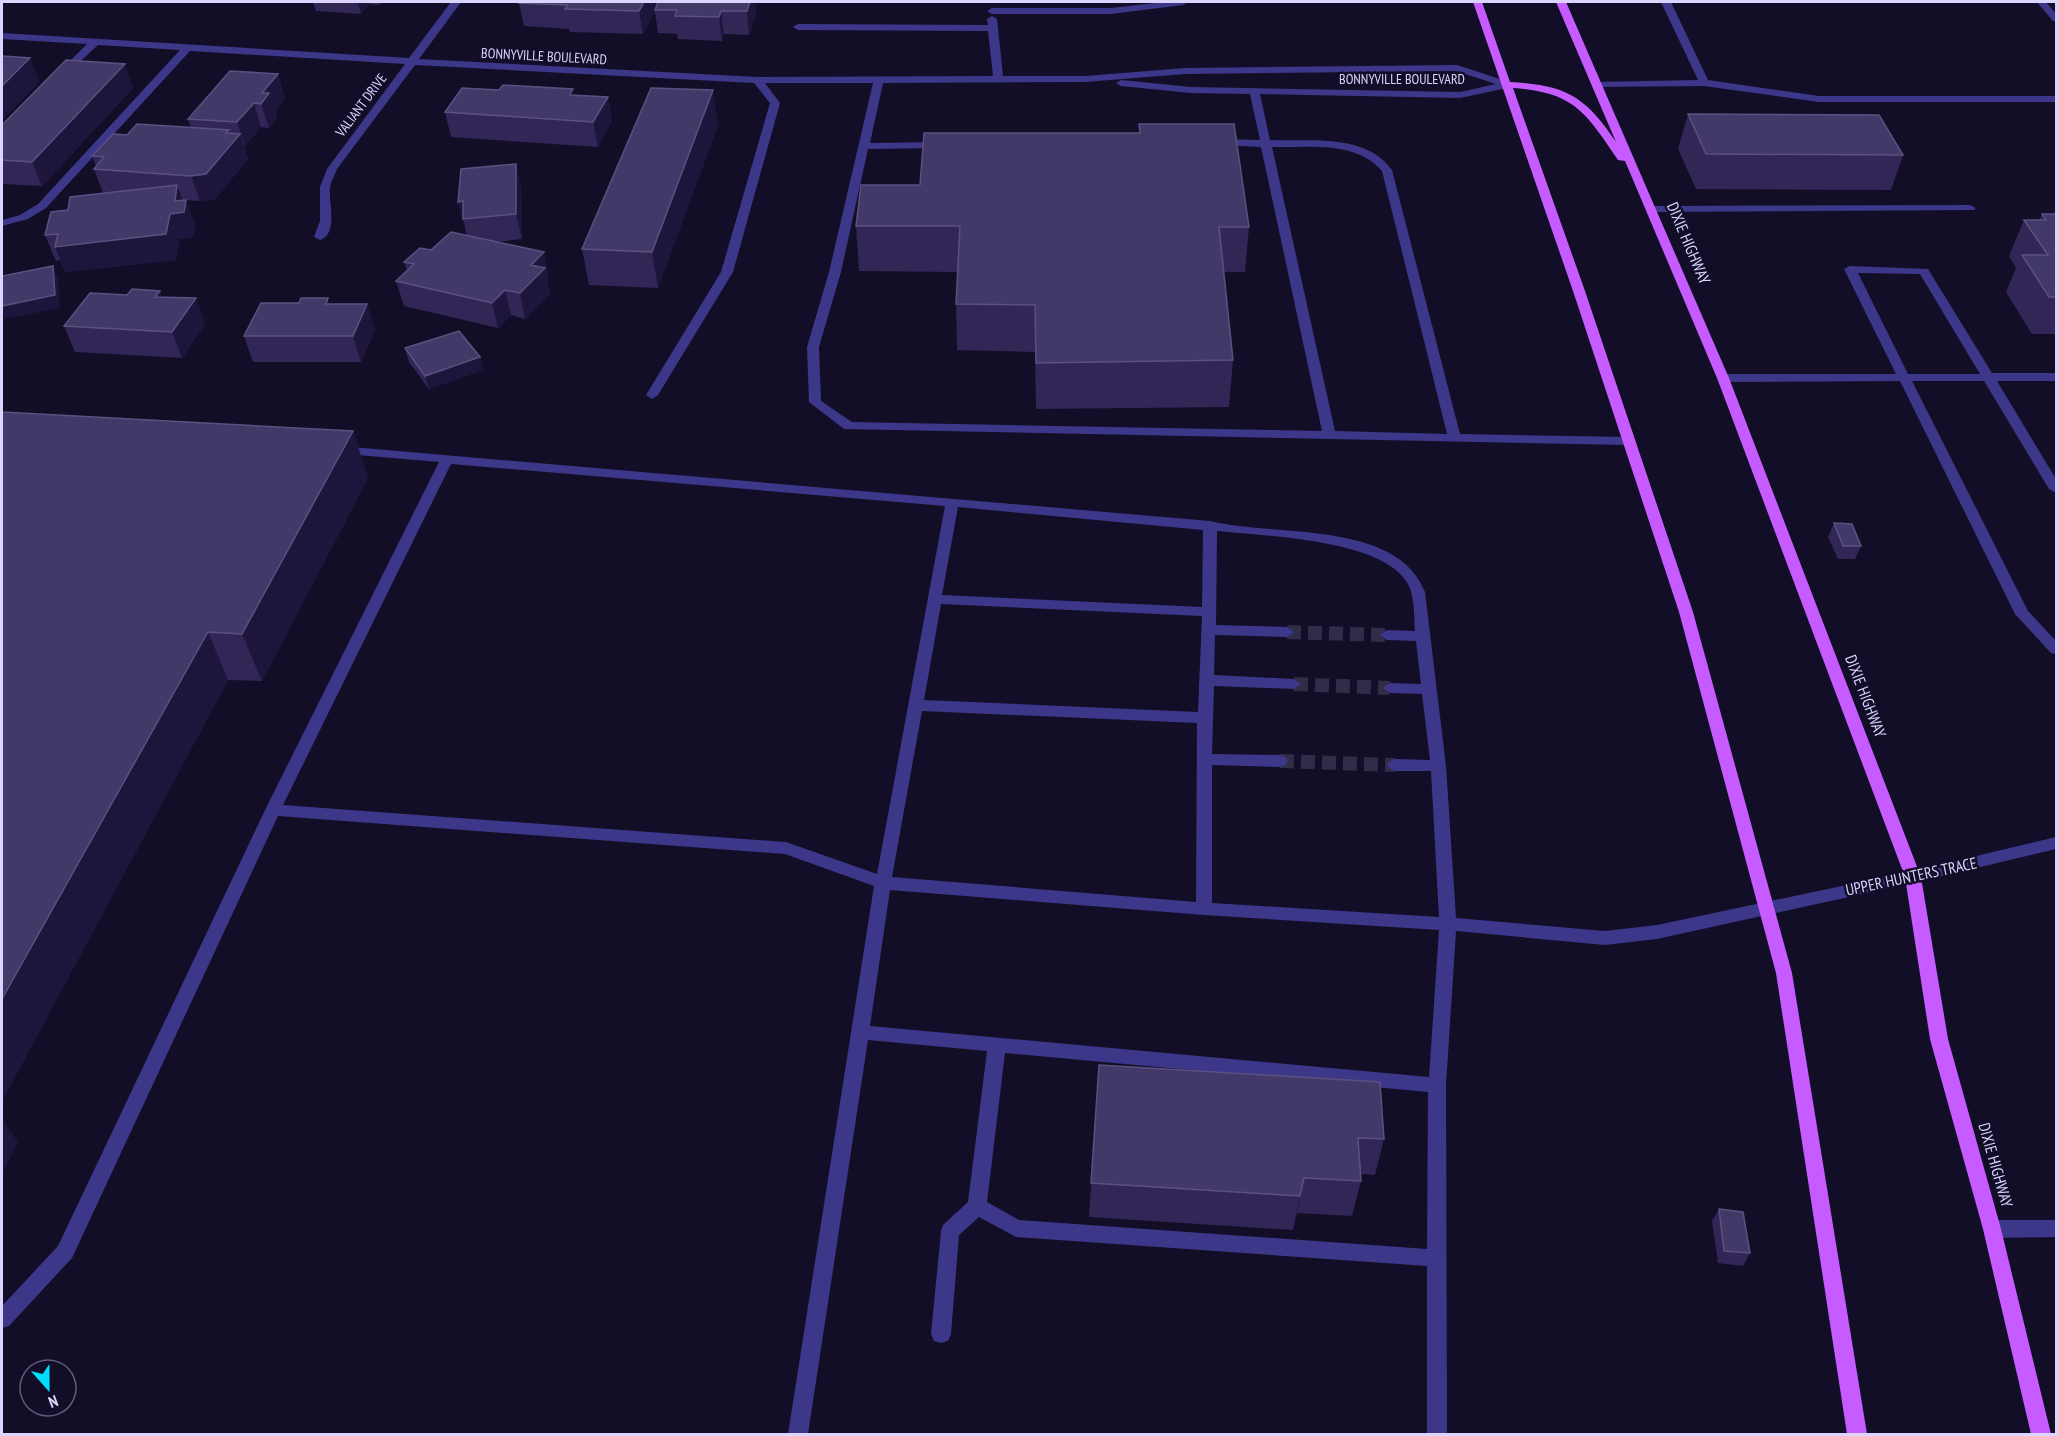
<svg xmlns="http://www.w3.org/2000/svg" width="2058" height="1436" viewBox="0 0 2058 1436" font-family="'PT Sans Narrow',sans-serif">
  <rect width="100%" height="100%" fill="#130e27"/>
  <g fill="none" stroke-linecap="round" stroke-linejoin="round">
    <path stroke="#312c47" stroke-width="14" stroke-dasharray="14 7" stroke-linecap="butt" d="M1287 632 1387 635
      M1294 684 1390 688
      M1280 761 1395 765"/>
    <path fill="#3c3788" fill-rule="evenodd" d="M451 2H461L419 59 757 77 993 76 988 31 798 30 793 27 798 24 988 25 987 19 992 16 997 19 1003 76H1085L1185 68 1457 65 1512 83V87L1460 98 1260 94 1270 140C1312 142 1365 133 1392 170L1460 434 1628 437 1634 441 1628 445 844 429 809 402 807 347 829 272 873 83H765L780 103 733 272 658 395 652 399 646 395 721 272 770 103 754 83 415 65 337 169C335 175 331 181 330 187 328 202 339 234 320 240L314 237 320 221V187L327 169 405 64 190 51 46 208 28 219 2 226V220L20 215 38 204 180 50 98 45 63 77 59 76V72L87 44 2 39V33L409 58ZM1456 71 1496 84 1460 92 1191 87 1121 80 1116 83 1121 86 1191 93 1250 94 1260 140 1218 139 1213 142 1218 145 1261 147 1322 431 852 422 821 401 819 347 841 272 868 149 942 148 947 145 942 142 870 143 883 83 1085 82 1185 74ZM1272 147C1309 148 1355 140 1382 171L1447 434 1335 431Z
      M1164 2H1188L1183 5 1111 14H992L987 11 992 8H1111Z
      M1661 2H1671L1708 80 1819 96H2056V102H1819L1704 86 1592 87V83L1596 82 1698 80Z
      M2037 2H2046L2056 14V22L2053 21Z
      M1970 205 1976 208 1974 210 1652 212 1646 209 1652 206Z
      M1850 266 1928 269 1992 373H2056V381H1997L2056 479V493L2049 489 1984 381H1912L2028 611 2056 641V654L2051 653 2015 614 1900 381 1723 382 1717 378 1723 374H1896L1844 269ZM1858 273 1920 274 1980 374H1908Z
      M340 446 1210 521C1272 537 1397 519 1425 592L1446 766 1456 918 1605 931 1657 925 1913 871 2056 837V849L1913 883 1657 939 1605 945 1456 931 1446 1085 1447 1434H1427V1266L1016 1237 979 1217 959 1235 951 1334 948 1341 941 1343 934 1341 931 1334 941 1231 943 1225 968 1202 987 1051 868 1040 808 1434H788L874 886 785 854 278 816 72 1258 9 1326 2 1328V1306L58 1246 265 810 439 462 335 453 334 450ZM451 464 945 506 877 874 786 842 283 805ZM958 507 1203 530 1202 607 942 595ZM1217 531C1264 536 1379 539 1406 581 1415 594 1414 615 1415 631L1387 630 1380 635 1387 640 1416 641 1421 684 1390 683 1383 688 1390 693 1422 694 1430 760 1395 759 1390 761 1387 765 1390 769 1395 771H1431L1439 917 1212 903V765L1280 767 1285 765 1288 761 1285 757 1280 755 1212 754 1214 686 1294 689 1301 684 1294 679 1214 675 1215 635 1287 637 1294 632 1287 627 1216 625ZM941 604 1202 616 1198 712 924 700ZM922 711 1197 723 1196 902 892 877ZM890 890 1204 915 1439 930 1429 1077 870 1026ZM1005 1053 1428 1092 1427 1249 1019 1220 987 1202Z
      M1992 1220H2056V1237L1992 1238 1985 1235 1983 1229 1985 1223Z"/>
    <path fill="#c65bff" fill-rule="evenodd" d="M1473 2H1482L1510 82C1566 85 1585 96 1616 142L1556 2H1566L1729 378 1921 877 1948 1039 2001 1229 2051 1434H2031L1983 1229 1930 1039 1905 877 1717 378 1625 161 1618 160C1586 113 1575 92 1513 88L1585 291 1693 612 1792 973 1867 1434H1847L1776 973 1679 612 1573 291Z"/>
  </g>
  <path fill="#312656" d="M313 2H382L379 5 369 4 361 14 316 11Z
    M658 2H755L756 14 749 35 724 34 722 41 678 39 677 34 658 33 655 12 643 34 570 32 569 29 524 26 519 3Z
    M278 74 285 98 275 111 277 117 269 128 261 127 245 146H244L248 159 215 199 200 201 186 200 195 225 193 237 179 239 176 260 66 272 60 260 56 261 45 235 68 210 103 193 94 169 96 167 92 156 127 135 191 127 188 119Z
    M133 88 42 186 2 184V125Z
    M574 95 608 97 612 121 598 147 451 137 445 112Z
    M1688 114 1903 155 1891 190 1696 189 1678 149Z
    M1139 124 1249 227 1245 272H1224L1233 360 1229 407 1036 409 1035 352 957 350 956 304 958 272 859 271 856 226 920 185 1139 133Z
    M718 125 658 288 589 285 582 249Z
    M516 164 521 188 522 239 496 242 549 278 547 280 550 294 525 319 511 315 498 328 404 306 396 281 407 271 404 262 467 235 458 202Z
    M2042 214H2056V334H2032L2006 292 2016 268 2009 256 2024 220H2039Z
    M162 297 196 298 205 324 182 358 75 352 64 326Z
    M330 304H367L375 330 361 362H253L244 336Z
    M405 348 480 357 483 370 429 389 409 362Z
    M2 412 353 431 368 478 262 681 228 680 2 1101Z
    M1834 523 1861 546 1855 559H1838L1828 537Z
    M1099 1065 1384 1139 1375 1175 1360 1174 1361 1181 1352 1216 1297 1213 1293 1230 1089 1217Z
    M1719 1209 1750 1253 1743 1266 1718 1263 1712 1221Z"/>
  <path fill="#1d153b" d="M358 2H369V4L361 14Z
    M644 2H658L655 10V12L643 34 639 11Z
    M750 2H755L756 14 749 35 747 11Z
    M721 11 724 34 722 41 719 17Z
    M30 58 40 82 2 120V86Z
    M125 64 133 88 42 186 32 162Z
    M278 74 285 98 275 111 277 117 269 128 261 104 262 93Z
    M713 90 718 125 658 288 652 252Z
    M608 97 612 121 598 147 593 122Z
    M254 103 261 127 245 146 237 122Z
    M229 130 233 142 240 134 248 159 215 199 200 201 191 176Z
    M516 164 521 188 522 239 516 214Z
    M177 185 185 206 186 200 195 225 193 237 179 239 176 260 66 272 55 247 170 214 175 201Z
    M463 201V219L465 226 464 227 458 202Z
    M544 252 549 278 547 280 550 294 525 319 520 293 531 265Z
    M53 266 58 279 60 308 5 319 2 312V306Z
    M505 290 511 315 498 328 492 303Z
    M160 291 170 316 155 297Z
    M196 298 205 324 182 358 172 332Z
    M367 304 375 330 361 362 353 336Z
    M480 357 483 370 429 389 425 376Z
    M353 431 368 478 262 681 242 634Z
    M208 632 228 680 2 1101V999Z
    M2 1119 18 1142 2 1174Z
    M1304 1178 1297 1213 1293 1230 1300 1196Z"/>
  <path fill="#433968" stroke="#5b5180" stroke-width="1.5" d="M520 2H644L639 11 565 9 568 5 519 3Z
    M658 2H750L747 11H721L719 17 675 16 677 10H655Z
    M2 56 30 58 2 86Z
    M66 60 125 64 32 162 2 160V125Z
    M230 71 278 74 262 93H269L261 104 254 103 237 122 188 119Z
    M503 85 573 89 570 95 608 97 593 122 445 112 462 88 499 90Z
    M651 88 713 90 652 252 582 249Z
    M1688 114 1879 115 1903 155 1706 154Z
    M137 124 229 130 226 133 240 134 206 174 191 176 94 169 104 157 92 156 113 134 127 135Z
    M1139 124H1234L1249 227H1219L1233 360 1036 363 1035 305 956 304 960 226H856L861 185H920L924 133H1140Z
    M516 164V214L463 219V201L458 202 461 169Z
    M177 185 175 201 186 200 184 212 170 214 166 234 55 247 58 234 45 235 51 212 68 210 70 197Z
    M2042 214H2056V297H2049L2022 255H2048L2024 220H2046Z
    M451 232 544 252 531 265 545 268 520 293 505 290 492 303 396 281 414 264 404 262 420 248 431 250Z
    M53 266 55 295 2 306V276Z
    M132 289 160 291 155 297 196 298 172 332 64 326 90 293 127 295Z
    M301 298H328L326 304H367L353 336H244L261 303H299Z
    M459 331 480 357 425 376 405 348Z
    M2 412 353 431 242 634 208 632 2 999Z
    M1834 523 1852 524 1861 546H1843Z
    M1099 1065 1380 1082 1384 1139 1358 1138 1361 1181 1304 1178 1300 1196 1091 1183Z
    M1719 1209 1743 1212 1750 1253 1724 1251Z"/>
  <g text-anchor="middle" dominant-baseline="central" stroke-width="5" stroke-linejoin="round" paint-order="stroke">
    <g font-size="14" fill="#dad4ff" stroke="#130e27">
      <text transform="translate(544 56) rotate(3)">BONNYVILLE BOULEVARD</text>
      <text x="1402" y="79">BONNYVILLE BOULEVARD</text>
      <text transform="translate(361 105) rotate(-53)">VALIANT DRIVE</text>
    </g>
    <g font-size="16" fill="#dad4ff" stroke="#130e27">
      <text transform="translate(1689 243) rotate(67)">DIXIE HIGHWAY</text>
      <text transform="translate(1866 696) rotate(69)">DIXIE HIGHWAY</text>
      <text transform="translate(1911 876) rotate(-12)">UPPER HUNTERS TRACE</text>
      <text transform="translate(1996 1165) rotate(74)">DIXIE HIGHWAY</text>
    </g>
  </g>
  <rect width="2058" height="1436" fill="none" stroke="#dad4ff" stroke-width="6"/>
  <g transform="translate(48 1388) rotate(159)"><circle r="28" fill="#130e27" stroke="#635d7d" stroke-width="1.5"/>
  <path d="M0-4.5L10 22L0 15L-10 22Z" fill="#00deff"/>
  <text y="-9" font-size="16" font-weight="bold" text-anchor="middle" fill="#dad4ff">N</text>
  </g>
</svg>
